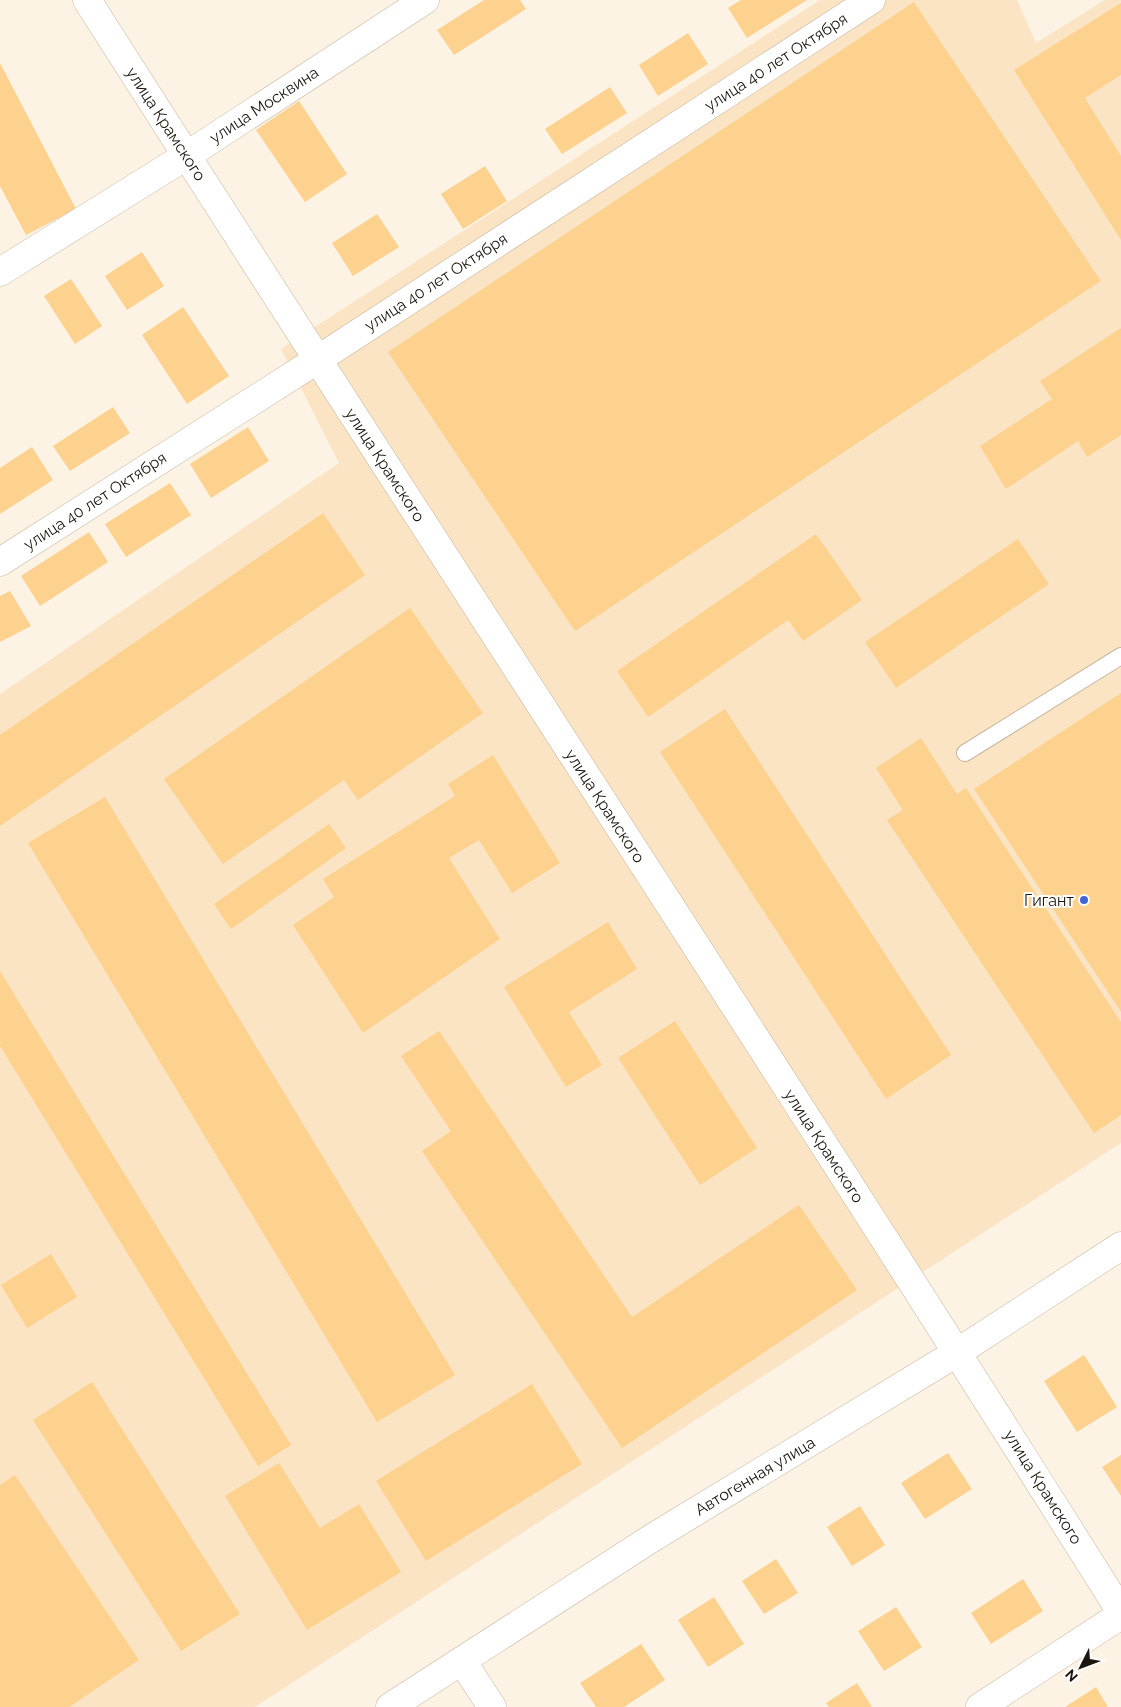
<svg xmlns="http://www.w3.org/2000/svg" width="1121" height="1707" viewBox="0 0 1121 1707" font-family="Raleway,sans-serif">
  <rect width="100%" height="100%" fill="#fdf3e4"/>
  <path fill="#fae4c4" d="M820 0H1017L1036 43 1105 0H1121V1143L255 1707H0V694L339 463 281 349Z"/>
  <path fill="#fdd18e" d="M484 0H520L526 9 454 55 437 30Z
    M741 0H807L747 38 728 8Z
    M914 2 1101 281 575 631 388 352Z
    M1121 3V75L1085 98 1121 156V240L1014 70Z
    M688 33 708 64 658 96 639 65Z
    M0 63 76 209 26 235 0 186Z
    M610 87 627 113 562 154 545 129Z
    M299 101 347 174 305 202 256 130Z
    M485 166 507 201 463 229 441 194Z
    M377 214 399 247 353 276 332 243Z
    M142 252 164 286 127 310 105 276Z
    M71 279 102 326 75 344 44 296Z
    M183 307 229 376 187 404 142 335Z
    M1121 328V435L1087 457 1078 441 1006 489 980 446 1052 399 1040 381Z
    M113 407 130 433 70 471 53 446Z
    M248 427 269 461 211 498 190 464Z
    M32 447 53 480 0 514V468Z
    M170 483 191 515 126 557 105 524Z
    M323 513 365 575 0 826V735Z
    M89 532 108 562 40 606 21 576Z
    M816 534 862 600 803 641 788 620 648 717 617 671Z
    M1018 539 1049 584 896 688 865 642Z
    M10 591 31 626 0 642V596Z
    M410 608 483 713 358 800 344 780 223 864 164 779Z
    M1121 693V1012L974 789Z
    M725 709 951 1055 886 1099 660 752Z
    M921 738 957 794 966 788 1121 1022V1115L1094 1133 887 820 903 810 876 768Z
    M493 755 560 863 512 893 479 840 449 858 500 939 363 1033 293 925 334 897 323 879 455 796 448 784Z
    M105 797 455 1375 377 1422 28 843Z
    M329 824 346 848 231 929 214 904Z
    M608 922 637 969 569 1012 602 1065 566 1087 504 987Z
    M0 971 291 1445 258 1466 0 1046Z
    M675 1021 757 1148 700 1185 618 1058Z
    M439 1031 632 1317 799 1205 857 1290 622 1448 422 1151 451 1131 401 1056Z
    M51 1254 77 1297 27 1328 1 1285Z
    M1084 1355 1117 1407 1077 1432 1044 1381Z
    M92 1382 240 1614 181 1651 33 1420Z
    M532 1384 582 1464 426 1561 376 1481Z
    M948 1453 972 1489 925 1519 901 1483Z
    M1121 1455V1496L1102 1467Z
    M279 1463 320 1528 359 1504 401 1572 307 1630 225 1496Z
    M15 1475 139 1660 69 1707H0V1485Z
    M860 1506 885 1545 852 1566 827 1527Z
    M776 1559 798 1593 764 1614 742 1581Z
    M1023 1579 1043 1611 991 1644 971 1613Z
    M714 1597 744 1644 708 1667 678 1620Z
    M896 1607 922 1647 884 1671 858 1631Z
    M641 1644 665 1680 624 1707H596L580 1683Z
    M857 1683 872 1707H829L826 1703Z
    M1096 1687 1108 1707H1065Z"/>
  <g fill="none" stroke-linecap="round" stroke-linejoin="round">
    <g stroke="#c6b59d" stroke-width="18">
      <path id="service" d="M965 753 1121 656"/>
    </g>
    <g stroke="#c6b59d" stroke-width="29">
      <path id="minor" d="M87 0C430 538 781 1071 1121 1612
        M0 272 186 156 425 0
        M0 562 317 360 871 0
        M462 1661 492 1707
        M980 1707 1121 1615"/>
    </g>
    <g stroke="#c6b59d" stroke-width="29">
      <path id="tertiary" d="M390 1707 652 1538 958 1352 1121 1246"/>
    </g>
    <use href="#service" stroke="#fff" stroke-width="16"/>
    <use href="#minor" stroke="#fff" stroke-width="28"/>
    <use href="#tertiary" stroke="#fff" stroke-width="28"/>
  </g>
  <circle fill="#4164d6" stroke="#fff" stroke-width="2" cx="1084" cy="900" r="5"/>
  <g text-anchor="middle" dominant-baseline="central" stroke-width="4" stroke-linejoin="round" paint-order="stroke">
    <g font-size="16" fill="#1c170e" stroke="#fff">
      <text transform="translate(776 62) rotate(-33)">улица 40 лет Октября</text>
      <text transform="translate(264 105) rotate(-33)">улица Москвина</text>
      <text transform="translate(166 124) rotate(57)">улица Крамского</text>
      <text transform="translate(436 282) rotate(-33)">улица 40 лет Октября</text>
      <text transform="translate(385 465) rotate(57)">улица Крамского</text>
      <text transform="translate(95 501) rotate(-33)">улица 40 лет Октября</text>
      <text transform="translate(605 806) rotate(57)">улица Крамского</text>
      <text transform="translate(824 1146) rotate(57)">улица Крамского</text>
      <text transform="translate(755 1476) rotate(-31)">Автогенная улица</text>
      <text transform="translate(1043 1487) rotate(58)">улица Крамского</text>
    </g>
    <g font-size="16" fill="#1c170e" stroke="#fff" text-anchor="end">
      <text x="1074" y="900">Гигант</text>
    </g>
  </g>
  <g transform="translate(1081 1667) rotate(228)" stroke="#ffffff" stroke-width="4" paint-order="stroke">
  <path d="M0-4L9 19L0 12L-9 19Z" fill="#1c170e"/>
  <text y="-8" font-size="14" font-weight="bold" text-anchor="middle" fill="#1c170e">N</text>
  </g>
</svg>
